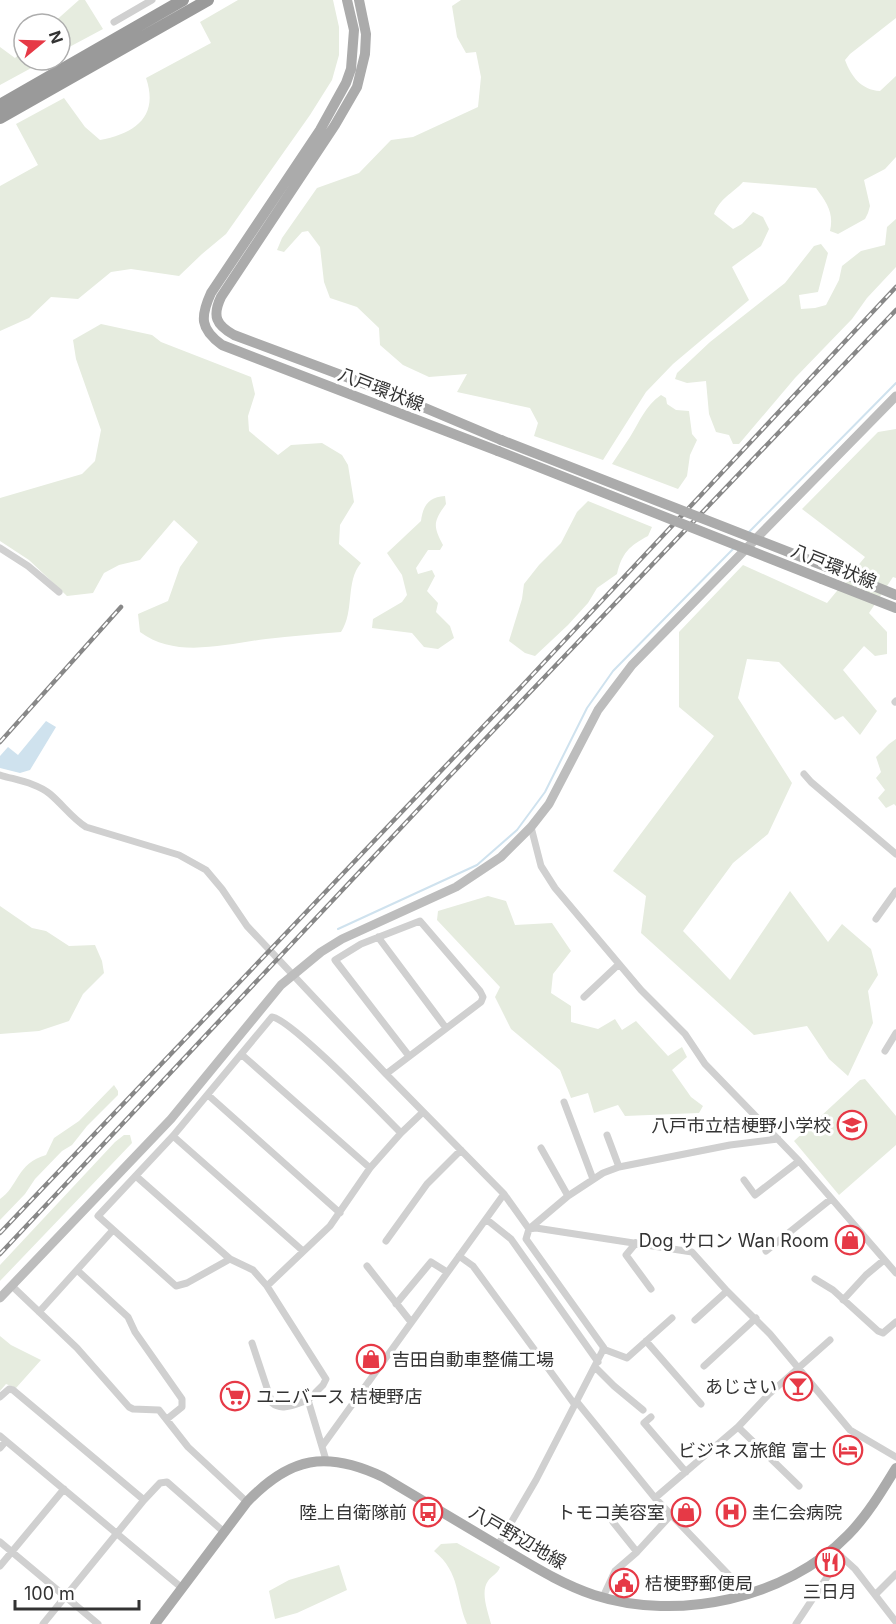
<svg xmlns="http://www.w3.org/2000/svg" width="896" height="1624" viewBox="0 0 896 1624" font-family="Inter,'Noto Sans JP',sans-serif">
  <rect width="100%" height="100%" fill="#fff"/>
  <path fill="#e6ecdf" d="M79 0H85L103 29 60 52V24H52Z
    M238 0H333L339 27V55L332 80 310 115 226 234 202 254 179 276 131 269 111 272 78 299 51 297 29 318 0 331V186L38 165 16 124 64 98 85 127 100 140C136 133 159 116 146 78L211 43 200 22Z
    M461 0H896V18L850 54 845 60C851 76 861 90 880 91L896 76V157L885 169 864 180 870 206 868 213 865 219 838 234 830 231C834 213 827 203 816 188L743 182C732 194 720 198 714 214L733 229 742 224 753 212 763 217 769 229 761 246 732 267 749 300 673 364 646 392 603 460 534 436 538 423 530 408 457 392 467 374 429 377 403 365 380 345 379 328 357 307 330 298 324 282 320 247 308 231 302 232 284 252 277 250 282 238 317 188 359 173 391 140 413 137 478 107 481 77 476 52 466 53 457 37 452 6Z
    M0 47 15 58 24 50V60H46L0 85Z
    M896 219V267L867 298 852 319 795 378 739 444H733L729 435 716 432 709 414 706 381 687 383 675 379 677 373 710 342 785 283 814 246 821 244 828 253 818 292 799 295 801 309 815 308 826 305 839 280 842 266 861 251 885 245 887 227Z
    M101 324 152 335 161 342 251 377 255 394 248 416 249 431 278 455 291 445 322 443 342 455 348 465 354 502 340 525 339 544 361 563C345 582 355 611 341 632 316 634 291 636 266 639 225 644 176 659 140 632L138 614 168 601 180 567 198 542 174 520 140 560 119 565 104 573 93 593 67 596 29 560 0 541V498L82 474 95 461 101 430 76 359 73 340Z
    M661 395 666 398 667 404 676 410 689 411 692 434 697 440 690 455 687 476 678 489 612 464C618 455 624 446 630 437 640 421 645 406 661 395Z
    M896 429V578L893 577 869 613 887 632V654L875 656 864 646 843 670 877 711 860 735 843 716 835 720 779 662 747 659 738 698 792 783 768 834 733 863 683 931 730 980 790 891 828 942 842 924 871 949 878 975 868 991 873 1023 848 1076 829 1059 807 1026 754 1035 641 933 646 896 613 871 714 736 679 707V632L743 565 827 603 865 557 802 509 878 432Z
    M445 496 446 504C433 522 433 526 443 545L440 550H428L416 568 418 574 432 570 435 576 427 591 438 603 436 612 450 626 454 638 438 649 424 647 412 633 372 628 373 619 402 602 407 595 402 575 387 553 421 521C423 505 429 497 445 496Z
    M588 501 652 527 648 536C629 546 622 553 617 574L597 588 588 603 568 625 535 656 525 653 509 641 522 599 524 584 539 565 561 543 577 512Z
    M896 739V806L894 804 886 808 878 798 885 790 876 778 881 772 876 757 889 744Z
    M488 896 506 901 515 925 552 923 571 951 553 974 551 993 571 1006V1022L598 1029 615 1019 622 1030 636 1021 668 1056 682 1047 687 1057 672 1070 691 1097 703 1106 699 1113 625 1116 618 1105 594 1113 588 1093 571 1098 560 1070 511 1029 495 997 500 987 437 920 438 911Z
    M0 906 32 928 46 931 69 946 95 945 102 961 104 973 83 994 69 1021 39 1031 0 1034Z
    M865 1079 896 1116V1145L839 1195 794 1141 860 1080Z
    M114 1085 118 1091V1095L87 1126 72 1145 62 1151 35 1179 25 1194 0 1220V1199C18 1187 17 1163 46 1155L54 1138 79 1121Z
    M124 1135H130L132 1143 0 1281V1265L115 1142Z
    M0 1336 11 1345 41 1360 16 1388 6 1384 0 1391Z
    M457 1543 500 1567C497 1575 492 1575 488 1581 480 1592 488 1612 491 1624H467C455 1597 461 1573 434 1551L441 1544Z
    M339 1565 347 1590 297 1613 275 1619 269 1591 289 1580Z"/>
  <path fill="#cfe2ee" d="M46 721 56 727 30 770 20 773 0 768V756L8 747 18 755Z"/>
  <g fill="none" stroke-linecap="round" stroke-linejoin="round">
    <path stroke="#cfe2ee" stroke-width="2" d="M749 532 896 383
      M338 929 477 865 517 830 545 792 587 708 613 671 733 549"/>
    <path stroke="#d0d0d0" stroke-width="7" d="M114 22 152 0
      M0 548 28 566 59 592
      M895 702 896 701
      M804 774 811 782 896 854
      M0 775C16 780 37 783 50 794 63 805 72 818 86 827L179 855 206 870 222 889 247 926 386 1074 504 1194 529 1229 536 1228 692 1252 727 1291 770 1334 850 1430 896 1457
      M531 827 541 866 555 888 641 990 685 1034 705 1064 799 1161 896 1273
      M876 919 896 891
      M378 937 446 1028
      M584 997 619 964
      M885 1051 896 1033
      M241 1054 370 1168
      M386 1074 481 1002 483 997 480 991 420 921 361 944 335 960 409 1056
      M208 1095 340 1213
      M564 1102 593 1179
      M607 1135 619 1167
      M173 1136 303 1251
      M541 1148 568 1196
      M137 1177 230 1259 253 1270 267 1286 326 1379 323 1385 308 1400 326 1460
      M744 1180 755 1195 799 1161
      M486 1219 511 1239 598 1362
      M386 1241 427 1184 461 1150
      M636 1243 626 1255 651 1289
      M766 1251 831 1199
      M459 1256 473 1266 575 1405
      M230 1259 187 1283 176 1286 98 1216 173 1136 272 1017C291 1019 381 1113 401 1133
      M367 1266 411 1322
      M77 1270 128 1317 135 1332 182 1399V1407L167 1419
      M815 1279 833 1290 878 1331 883 1333 896 1322
      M12 1286 77 1348 129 1407 133 1409 159 1410 188 1447 247 1502
      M267 1286 330 1226 370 1168 401 1133 423 1112
      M843 1300 866 1275 884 1260
      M396 1304 431 1262 447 1272
      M39 1312 113 1230
      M695 1320 727 1291
      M646 1341 701 1404
      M252 1343 272 1403C282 1412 297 1403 308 1400
      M603 1349 627 1358 672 1318
      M704 1366 756 1318
      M595 1367 614 1386 643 1410
      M0 1397 9 1389 13 1390 144 1500 160 1483 167 1482 224 1532
      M577 1402 655 1498 747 1594
      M651 1417 644 1423 686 1472
      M738 1427 799 1486
      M0 1436 182 1588
      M323 1445 504 1194
      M0 1448 6 1441
      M655 1498 738 1427 768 1395 830 1340
      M613 1522 637 1552 671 1515
      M0 1542 98 1624
      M498 1545 536 1480 604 1348 526 1239 529 1229 568 1196 603 1173 619 1167 730 1145 778 1139
      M833 1549 855 1569 896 1622
      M0 1566 64 1489
      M876 1594 896 1574
      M603 1597 615 1571 637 1552
      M43 1624 144 1500
      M796 1624 841 1556"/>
    <path stroke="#bdbdbd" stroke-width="9" d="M0 1298 171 1119 281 985 321 952 342 939 456 887 501 857 531 827 549 804 598 710 632 665 896 396"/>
    <path stroke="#ababab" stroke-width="10" d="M347 0 354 30 351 69 346 83 320 130 211 293C200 317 200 329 222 345L498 451
      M359 0 366 34 365 54 357 87 335 125 221 297C212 316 216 325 234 335L392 394 501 440
      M832 569 896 595
      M822 579 896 608
      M155 1624 247 1502C290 1457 326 1450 383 1477 423 1501 464 1525 504 1549 533 1566 561 1584 594 1595 678 1622 786 1599 848 1535 867 1516 882 1491 896 1468"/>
    <path stroke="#9a9a9a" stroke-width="12" d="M0 105 183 0
      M0 118 208 0"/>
    <g stroke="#888" stroke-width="4.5">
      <path id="rail" d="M0 742 121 607
        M0 1233 520 688 896 287
        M0 1254 445 781 896 310"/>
    </g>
    <use href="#rail" stroke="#fff" stroke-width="2" stroke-dasharray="7" stroke-linecap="butt"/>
    <path stroke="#ababab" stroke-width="10" d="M501 440 832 569
      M498 451 822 579"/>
  </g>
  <defs>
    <g id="school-ring" transform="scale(1.5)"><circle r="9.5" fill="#fff" stroke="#e63946" stroke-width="1.5"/><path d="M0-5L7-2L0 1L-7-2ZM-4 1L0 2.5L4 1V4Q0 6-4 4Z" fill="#e63946"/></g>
    <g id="shop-ring" transform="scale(1.5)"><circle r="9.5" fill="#fff" stroke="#e63946" stroke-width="1.5"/><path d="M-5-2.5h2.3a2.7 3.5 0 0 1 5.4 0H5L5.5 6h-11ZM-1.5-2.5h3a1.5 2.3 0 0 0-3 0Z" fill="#e63946"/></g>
    <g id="bar-ring" transform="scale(1.5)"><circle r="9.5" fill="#fff" stroke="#e63946" stroke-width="1.5"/><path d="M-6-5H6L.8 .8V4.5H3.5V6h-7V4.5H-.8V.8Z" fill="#e63946"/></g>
    <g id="supermarket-ring" transform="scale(1.5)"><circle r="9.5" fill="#fff" stroke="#e63946" stroke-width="1.5"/><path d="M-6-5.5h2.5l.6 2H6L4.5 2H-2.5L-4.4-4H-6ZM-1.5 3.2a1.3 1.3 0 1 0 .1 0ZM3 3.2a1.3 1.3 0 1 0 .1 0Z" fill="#e63946"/></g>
    <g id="hotel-ring" transform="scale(1.5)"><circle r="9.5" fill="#fff" stroke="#e63946" stroke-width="1.5"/><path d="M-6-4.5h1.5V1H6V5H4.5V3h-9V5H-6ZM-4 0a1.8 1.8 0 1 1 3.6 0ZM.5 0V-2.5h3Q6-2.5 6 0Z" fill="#e63946"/></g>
    <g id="bus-ring" transform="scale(1.5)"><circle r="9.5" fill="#fff" stroke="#e63946" stroke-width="1.5"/><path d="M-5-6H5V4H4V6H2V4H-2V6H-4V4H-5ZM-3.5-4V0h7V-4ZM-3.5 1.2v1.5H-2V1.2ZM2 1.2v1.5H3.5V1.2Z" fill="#e63946"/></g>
    <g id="hospital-ring" transform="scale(1.5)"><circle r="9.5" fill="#fff" stroke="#e63946" stroke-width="1.5"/><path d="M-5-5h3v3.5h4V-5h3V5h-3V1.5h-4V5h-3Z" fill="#e63946"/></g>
    <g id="restaurant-ring" transform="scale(1.5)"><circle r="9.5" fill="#fff" stroke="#e63946" stroke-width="1.5"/><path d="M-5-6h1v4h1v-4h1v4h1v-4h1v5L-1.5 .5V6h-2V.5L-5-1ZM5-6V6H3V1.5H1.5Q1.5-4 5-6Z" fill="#e63946"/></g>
    <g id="civic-ring" transform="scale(1.5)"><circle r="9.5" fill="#fff" stroke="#e63946" stroke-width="1.5"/><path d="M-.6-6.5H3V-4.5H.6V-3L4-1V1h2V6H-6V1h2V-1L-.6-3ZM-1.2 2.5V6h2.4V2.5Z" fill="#e63946"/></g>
  </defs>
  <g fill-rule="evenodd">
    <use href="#school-ring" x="852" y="1125"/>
    <use href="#shop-ring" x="850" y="1240"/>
    <use href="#shop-ring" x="371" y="1359"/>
    <use href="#bar-ring" x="798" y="1386"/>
    <use href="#supermarket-ring" x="235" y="1396"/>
    <use href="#hotel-ring" x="848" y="1450"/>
    <use href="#bus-ring" x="428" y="1512"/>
    <use href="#shop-ring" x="686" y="1512"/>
    <use href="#hospital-ring" x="731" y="1512"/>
    <use href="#restaurant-ring" x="830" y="1562"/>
    <use href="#civic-ring" x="624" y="1583"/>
  </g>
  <g text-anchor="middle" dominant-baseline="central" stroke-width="6" stroke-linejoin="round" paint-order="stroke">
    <g font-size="18" fill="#333" stroke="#fff">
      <text transform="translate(381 389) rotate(21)">八戸環状線</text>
      <text transform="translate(834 566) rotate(22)">八戸環状線</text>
      <text transform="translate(518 1537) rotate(30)">八戸野辺地線</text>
    </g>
    <g font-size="18" fill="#333" stroke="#fff" text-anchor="end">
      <text x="831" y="1125">八戸市立桔梗野小学校</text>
      <text x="829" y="1240">Dog サロン Wan Room</text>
      <text x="392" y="1359" text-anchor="start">吉田自動車整備工場</text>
      <text x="777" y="1386">あじさい</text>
      <text x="256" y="1396" text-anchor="start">ユニバース 桔梗野店</text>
      <text x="827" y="1450">ビジネス旅館 富士</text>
      <text x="407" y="1512">陸上自衛隊前</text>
      <text x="665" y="1512">トモコ美容室</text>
      <text x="752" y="1512" text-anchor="start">圭仁会病院</text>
      <text x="645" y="1583" text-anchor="start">桔梗野郵便局</text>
      <text x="830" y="1591" text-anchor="middle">三日月</text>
    </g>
  </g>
  <g transform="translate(42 42) rotate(71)"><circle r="28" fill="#ffffff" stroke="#adadad" stroke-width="1.5"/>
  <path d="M0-4.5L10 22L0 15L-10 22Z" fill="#e63946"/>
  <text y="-9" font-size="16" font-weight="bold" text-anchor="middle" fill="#333333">N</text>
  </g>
  <path d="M15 1600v9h124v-9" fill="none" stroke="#333333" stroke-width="3"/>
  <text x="24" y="1600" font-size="18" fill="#333333" stroke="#ffffff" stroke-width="4.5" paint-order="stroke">100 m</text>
</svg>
